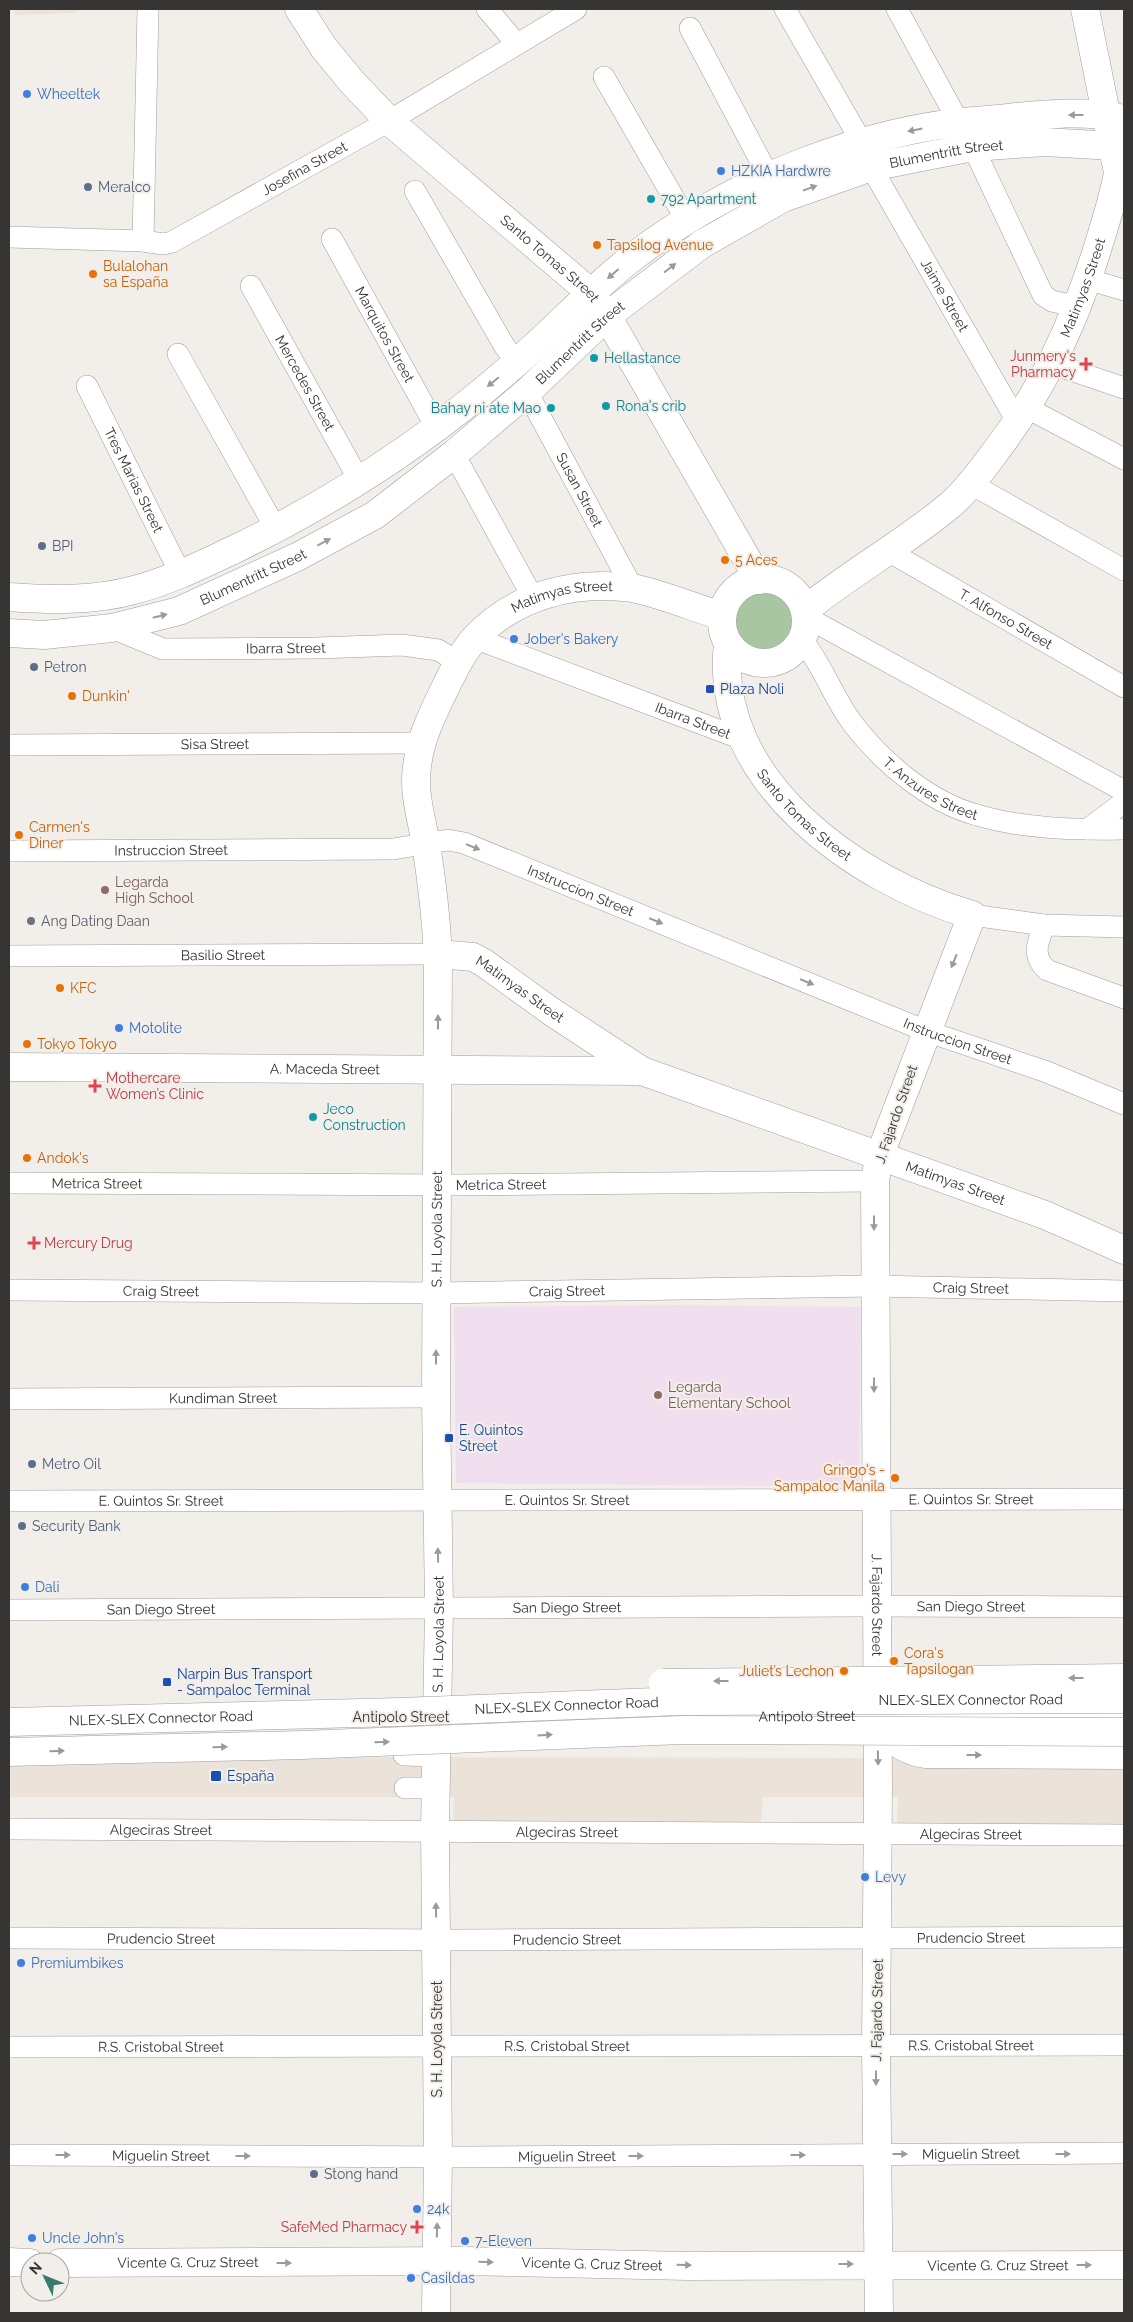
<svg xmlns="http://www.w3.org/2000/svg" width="1133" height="2322" viewBox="0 0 1133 2322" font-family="Raleway,sans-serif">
  <rect width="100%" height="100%" fill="#f2efeb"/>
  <path fill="#ebe3d9" d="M15 9H76V13L15 15Z
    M9 1757 1124 1758V1824H897L898 1797H763L761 1824H453L454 1797H9Z"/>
  <path fill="#f1dff0" d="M678 1305 861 1307 859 1487 456 1483 454 1307Z"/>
  <path fill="#a7c6a1" d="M732 620a30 30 0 1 1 60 0a30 30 0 1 1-60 0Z"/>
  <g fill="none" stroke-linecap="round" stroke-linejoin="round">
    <g stroke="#9f9c98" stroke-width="22">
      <g id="street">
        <path d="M487 9 516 43"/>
        <path d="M785 9 861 141"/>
        <path d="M897 9 958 121"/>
        <path d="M690 28 768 175"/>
        <path d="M604 77 687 221"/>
        <path d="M973 147 1043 295 1052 301 1078 307"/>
        <path id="s1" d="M871 167 1018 423"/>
        <path d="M415 191 505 347 517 363"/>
        <path id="s2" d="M9 237 143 241 163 244 172 242 389 121 576 9"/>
        <path id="s3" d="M332 239 437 429"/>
        <path d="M143 241 148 9"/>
        <path d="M1087 279 1124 290"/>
        <path id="s4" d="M251 286 359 480"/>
        <path d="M178 354 276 529"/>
        <path d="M1053 364 1124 388"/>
        <path id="s5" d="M87 386 181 575"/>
        <path id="s6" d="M527 392 633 589"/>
        <path d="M1027 408 1124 459"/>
        <path d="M454 454 533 598"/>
        <path d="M971 484 1124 570"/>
        <path id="s7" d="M888 551 1124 687"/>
        <path d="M806 617 1124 791"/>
        <path id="s8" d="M112 628 163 649 317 648 402 645 438 650 458 662"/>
        <path id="s9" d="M474 638 742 739"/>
        <path id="s10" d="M802 640C823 665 833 698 853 724 883 763 929 802 977 815 1024 829 1076 830 1124 829"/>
        <path id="s11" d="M9 745 423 743"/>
        <path d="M1088 829 1124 802"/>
        <path id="s12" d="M9 851 393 849 448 840 464 843 926 1031 1047 1072 1124 1104"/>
        <path d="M972 915 1044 925 1124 927"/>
        <path d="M1044 925C1038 942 1031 956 1047 970L1124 998"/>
        <path id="s13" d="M9 956 438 954"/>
        <path id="s14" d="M9 1183 456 1185 875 1181"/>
        <path id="s15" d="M9 1290 436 1293 874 1286 1124 1291"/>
        <path id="s16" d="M9 1399 436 1397"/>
        <path id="s17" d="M9 1501 1124 1499"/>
        <path id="s18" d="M9 1610 861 1606 1124 1607"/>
        <path d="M404 1755 436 1756"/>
        <path d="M405 1788H436"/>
        <path id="s19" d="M9 1829 1124 1835"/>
        <path id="s20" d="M9 1938 455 1940 1124 1937"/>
        <path id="s21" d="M9 2047 1124 2045"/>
        <path id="s22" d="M9 2155 465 2157 1124 2153"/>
      </g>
    </g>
    <g stroke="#9f9c98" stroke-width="29">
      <g id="secondary">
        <path id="s23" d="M299 9 324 48 352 82 389 121 591 293 607 316 759 580"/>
        <circle cx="764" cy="621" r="42"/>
        <path d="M9 597C50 600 94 601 134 590 169 581 201 565 233 550 335 501 431 438 516 363 556 329 591 289 633 257 731 182 863 128 986 120 1031 116 1080 108 1124 119"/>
        <path id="s24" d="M805 610C851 573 903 544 949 506 966 492 980 472 993 455 1043 389 1072 328 1097 250 1105 224 1113 200 1118 173L1085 9"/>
        <path id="s25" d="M9 633 44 635 112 628 179 611 297 557 375 515 454 454 527 392 607 316 702 244 783 198 871 167 973 147 1045 142 1113 146 1124 149"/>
        <path id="s26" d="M728 644C712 780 856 881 972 915L879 1157 875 1181 878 1790 876 2047 879 2313"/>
        <path id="s27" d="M438 954 473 957 484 963 552 1012 642 1071 1045 1215 1124 1250"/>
        <path id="s28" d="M9 1067 642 1071"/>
        <path id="s29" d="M598 1717 1124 1715"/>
        <path d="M9 2262 30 2263"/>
        <path id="s30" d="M60 2263 463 2261 688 2266 1124 2265"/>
        <path id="s31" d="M436 2313 438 2156 435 1830 439 1608 436 1397 438 954C436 918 432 882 426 845 422 820 413 793 417 767 420 737 435 709 448 682 456 666 464 650 476 637 516 595 575 580 632 588 659 593 695 608 722 616"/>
      </g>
    </g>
    <g stroke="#9f9c98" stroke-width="29">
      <path id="highway" d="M877 1716C891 1738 899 1750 925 1754L1124 1755"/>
    </g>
    <use href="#street" stroke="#fff" stroke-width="21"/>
    <use href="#secondary" stroke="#fff" stroke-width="28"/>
    <use href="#highway" stroke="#fff" stroke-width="28"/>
    <g stroke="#9f9c98" stroke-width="29" stroke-linecap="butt">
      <g id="highway-bridge">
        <path d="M663 1683 1124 1678"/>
        <path id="s32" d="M9 1722 399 1712 681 1701 1124 1699"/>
        <path d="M9 1752 302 1745 682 1730 1124 1732"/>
      </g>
    </g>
    <use href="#highway-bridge" stroke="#fff" stroke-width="28"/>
  </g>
  <defs><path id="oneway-solid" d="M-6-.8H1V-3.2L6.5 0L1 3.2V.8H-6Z" transform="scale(1.25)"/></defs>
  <g fill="#9a9a99">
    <use href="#oneway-solid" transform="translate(1076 115) rotate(-180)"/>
    <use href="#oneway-solid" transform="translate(915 130) rotate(169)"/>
    <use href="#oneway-solid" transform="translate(810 188) rotate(-20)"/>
    <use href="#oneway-solid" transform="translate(670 268) rotate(-37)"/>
    <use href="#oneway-solid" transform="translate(613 274) rotate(139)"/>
    <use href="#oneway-solid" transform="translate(493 382) rotate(141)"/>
    <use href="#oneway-solid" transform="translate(324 542) rotate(-28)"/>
    <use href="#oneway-solid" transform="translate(160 616) rotate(-14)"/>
    <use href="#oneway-solid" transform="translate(473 847) rotate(22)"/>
    <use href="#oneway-solid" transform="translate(656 921) rotate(22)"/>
    <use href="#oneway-solid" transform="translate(954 961) rotate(112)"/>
    <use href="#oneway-solid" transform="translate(807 982) rotate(22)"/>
    <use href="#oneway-solid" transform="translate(438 1022) rotate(-90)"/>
    <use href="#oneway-solid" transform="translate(874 1223) rotate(90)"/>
    <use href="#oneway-solid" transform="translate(436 1357) rotate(-90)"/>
    <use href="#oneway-solid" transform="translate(874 1385) rotate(90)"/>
    <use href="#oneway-solid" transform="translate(438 1555) rotate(-91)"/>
    <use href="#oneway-solid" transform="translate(1076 1678) rotate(180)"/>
    <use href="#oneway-solid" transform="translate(721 1681) rotate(180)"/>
    <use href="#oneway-solid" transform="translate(545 1735) rotate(-3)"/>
    <use href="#oneway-solid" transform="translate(382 1742) rotate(-2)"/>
    <use href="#oneway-solid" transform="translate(220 1747) rotate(-1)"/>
    <use href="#oneway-solid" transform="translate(57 1751) rotate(-1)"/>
    <use href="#oneway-solid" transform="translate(974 1755)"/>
    <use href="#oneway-solid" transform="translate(878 1758) rotate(89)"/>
    <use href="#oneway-solid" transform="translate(436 1910) rotate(-91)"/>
    <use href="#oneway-solid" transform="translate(876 2078) rotate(90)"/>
    <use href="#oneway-solid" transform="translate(900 2154)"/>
    <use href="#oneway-solid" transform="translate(1063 2154)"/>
    <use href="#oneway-solid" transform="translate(63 2155)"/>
    <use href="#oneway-solid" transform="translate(798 2155)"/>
    <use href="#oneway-solid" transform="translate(243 2156)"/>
    <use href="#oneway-solid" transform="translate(636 2156)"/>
    <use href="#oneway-solid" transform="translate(437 2230) rotate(-89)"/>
    <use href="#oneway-solid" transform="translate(486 2262) rotate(1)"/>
    <use href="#oneway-solid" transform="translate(284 2263)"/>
    <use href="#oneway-solid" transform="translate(846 2264)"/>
    <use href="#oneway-solid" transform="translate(684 2265) rotate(1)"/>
    <use href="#oneway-solid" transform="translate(1084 2265)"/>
  </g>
  <g fill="#3f7fe0" stroke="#f2efeb" stroke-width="2">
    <circle cx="27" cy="94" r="5"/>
    <circle cx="721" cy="171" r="5"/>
    <circle cx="514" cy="639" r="5"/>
    <circle cx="119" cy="1028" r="5"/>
    <circle cx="25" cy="1587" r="5"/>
    <circle cx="865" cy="1877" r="5"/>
    <circle cx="21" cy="1963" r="5"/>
    <circle cx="417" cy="2209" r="5"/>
    <circle cx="32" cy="2238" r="5"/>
    <circle cx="465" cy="2241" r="5"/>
    <circle cx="411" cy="2278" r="5"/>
  </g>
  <g fill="#5c6f8a" stroke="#f2efeb" stroke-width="2">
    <circle cx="88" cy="187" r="5"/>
    <circle cx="42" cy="546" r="5"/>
    <circle cx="34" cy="667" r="5"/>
    <circle cx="32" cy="1464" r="5"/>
    <circle cx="22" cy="1526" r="5"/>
    <circle cx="314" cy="2174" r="5"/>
  </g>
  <g fill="#0f9aa8" stroke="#f2efeb" stroke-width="2">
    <circle cx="651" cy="199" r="5"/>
    <circle cx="594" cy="358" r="5"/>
    <circle cx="606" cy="406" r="5"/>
    <circle cx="551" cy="408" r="5"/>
    <circle cx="313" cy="1117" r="5"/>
  </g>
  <g fill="#e8710a" stroke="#f2efeb" stroke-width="2">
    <circle cx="597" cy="245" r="5"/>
    <circle cx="93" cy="274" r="5"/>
    <circle cx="725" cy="560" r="5"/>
    <circle cx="72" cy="696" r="5"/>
    <circle cx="19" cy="835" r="5"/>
    <circle cx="60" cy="988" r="5"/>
    <circle cx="27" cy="1044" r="5"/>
    <circle cx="27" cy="1158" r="5"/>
    <circle cx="895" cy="1478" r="5"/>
    <circle cx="894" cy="1661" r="5"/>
    <circle cx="844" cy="1671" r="5"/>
  </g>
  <g fill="#e0444e" stroke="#f2efeb" stroke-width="2">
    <path d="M1083.5 356.5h5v5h5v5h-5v5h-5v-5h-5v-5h5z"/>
    <path d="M92.5 1078.5h5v5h5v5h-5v5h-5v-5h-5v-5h5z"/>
    <path d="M31.5 1235.5h5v5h5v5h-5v5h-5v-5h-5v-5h5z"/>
    <path d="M414.5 2219.5h5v5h5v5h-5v5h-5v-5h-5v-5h5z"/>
  </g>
  <g fill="#1a4fb4" stroke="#f2efeb" stroke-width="2">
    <rect x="705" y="684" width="10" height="10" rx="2.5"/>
    <rect x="444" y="1433" width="10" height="10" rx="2.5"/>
    <rect x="162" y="1677" width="10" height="10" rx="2.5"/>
    <rect x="210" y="1770" width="12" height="12" rx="2.5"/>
  </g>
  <g fill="#8d6e63" stroke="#f2efeb" stroke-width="2">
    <circle cx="105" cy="890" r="5"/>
    <circle cx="658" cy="1395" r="5"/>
  </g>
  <circle fill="#6b7280" stroke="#f2efeb" stroke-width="2" cx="31" cy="921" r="5"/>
  <g text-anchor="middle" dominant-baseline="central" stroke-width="4" stroke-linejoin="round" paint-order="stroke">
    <g font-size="14" fill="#366cbe" stroke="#f2efeb" text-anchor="start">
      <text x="37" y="94">Wheeltek</text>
      <text x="731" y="171">HZKIA Hardwre</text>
      <text x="524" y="639">Jober's Bakery</text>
      <text x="129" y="1028">Motolite</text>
      <text x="35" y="1587">Dali</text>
      <text x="875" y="1877">Levy</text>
      <text x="31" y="1963">Premiumbikes</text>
      <text x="427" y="2209">24k</text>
      <text x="42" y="2238">Uncle John's</text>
      <text x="475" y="2241">7-Eleven</text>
      <text x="421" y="2278">Casildas</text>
    </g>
    <g font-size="14" fill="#363533" stroke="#f2efeb">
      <text stroke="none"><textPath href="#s25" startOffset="1079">Blumentritt Street</textPath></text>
      <text stroke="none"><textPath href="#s2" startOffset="315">Josefina Street</textPath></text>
      <text stroke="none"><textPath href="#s23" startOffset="356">Santo Tomas Street</textPath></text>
      <text stroke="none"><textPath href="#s24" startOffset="436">Matimyas Street</textPath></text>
      <text stroke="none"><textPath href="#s1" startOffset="148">Jaime Street</textPath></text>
      <text stroke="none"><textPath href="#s3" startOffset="109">Marquitos Street</textPath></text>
      <text stroke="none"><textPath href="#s25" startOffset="659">Blumentritt Street</textPath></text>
      <text stroke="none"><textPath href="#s4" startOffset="111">Mercedes Street</textPath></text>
      <text stroke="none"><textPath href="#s5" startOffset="105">Tres Marias Street</textPath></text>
      <text stroke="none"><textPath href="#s6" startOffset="111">Susan Street</textPath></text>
      <text stroke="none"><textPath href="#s25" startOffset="254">Blumentritt Street</textPath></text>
      <text stroke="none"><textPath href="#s31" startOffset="1790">Matimyas Street</textPath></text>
      <text stroke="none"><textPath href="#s7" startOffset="136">T. Alfonso Street</textPath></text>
      <text stroke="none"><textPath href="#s8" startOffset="178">Ibarra Street</textPath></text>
      <text stroke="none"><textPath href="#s9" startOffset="234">Ibarra Street</textPath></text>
      <text stroke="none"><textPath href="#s11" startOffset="206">Sisa Street</textPath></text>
      <text stroke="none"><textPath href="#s10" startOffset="201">T. Anzures Street</textPath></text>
      <text stroke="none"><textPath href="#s26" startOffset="196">Santo Tomas Street</textPath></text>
      <text stroke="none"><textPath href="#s12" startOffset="162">Instruccion Street</textPath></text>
      <text stroke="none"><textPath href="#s12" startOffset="582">Instruccion Street</textPath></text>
      <text stroke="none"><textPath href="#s13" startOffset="214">Basilio Street</textPath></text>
      <text stroke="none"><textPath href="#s27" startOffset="92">Matimyas Street</textPath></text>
      <text stroke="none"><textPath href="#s12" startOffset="988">Instruccion Street</textPath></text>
      <text stroke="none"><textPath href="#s28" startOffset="316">A. Maceda Street</textPath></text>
      <text transform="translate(896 1114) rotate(-71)">J. Fajardo Street</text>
      <text stroke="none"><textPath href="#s14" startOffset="88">Metrica Street</textPath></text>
      <text stroke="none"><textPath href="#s27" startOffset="572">Matimyas Street</textPath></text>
      <text stroke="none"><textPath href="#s14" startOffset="492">Metrica Street</textPath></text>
      <text stroke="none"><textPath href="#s31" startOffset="1084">S. H. Loyola Street</textPath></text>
      <text stroke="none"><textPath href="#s15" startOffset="962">Craig Street</textPath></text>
      <text stroke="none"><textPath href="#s15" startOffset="152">Craig Street</textPath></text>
      <text stroke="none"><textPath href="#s15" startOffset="558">Craig Street</textPath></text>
      <text stroke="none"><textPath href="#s16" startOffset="214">Kundiman Street</textPath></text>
      <text stroke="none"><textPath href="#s17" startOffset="558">E. Quintos Sr. Street</textPath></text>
      <text stroke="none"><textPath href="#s17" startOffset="962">E. Quintos Sr. Street</textPath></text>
      <text stroke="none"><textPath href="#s17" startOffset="152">E. Quintos Sr. Street</textPath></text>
      <text stroke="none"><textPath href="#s26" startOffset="1102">J. Fajardo Street</textPath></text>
      <text stroke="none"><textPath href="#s18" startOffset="558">San Diego Street</textPath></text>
      <text stroke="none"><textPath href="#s18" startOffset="962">San Diego Street</textPath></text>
      <text stroke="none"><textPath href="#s18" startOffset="152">San Diego Street</textPath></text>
      <text stroke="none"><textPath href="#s31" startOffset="679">S. H. Loyola Street</textPath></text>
      <text stroke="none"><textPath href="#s32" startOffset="962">NLEX-SLEX Connector Road</textPath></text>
      <text stroke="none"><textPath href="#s32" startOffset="558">NLEX-SLEX Connector Road</textPath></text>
      <text stroke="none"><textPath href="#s29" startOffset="209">Antipolo Street</textPath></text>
      <text x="401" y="1717">Antipolo Street</text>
      <text stroke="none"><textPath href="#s32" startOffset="152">NLEX-SLEX Connector Road</textPath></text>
      <text stroke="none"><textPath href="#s19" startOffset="152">Algeciras Street</textPath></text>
      <text stroke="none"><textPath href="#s19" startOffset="558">Algeciras Street</textPath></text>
      <text stroke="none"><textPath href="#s19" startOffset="962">Algeciras Street</textPath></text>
      <text stroke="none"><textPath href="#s20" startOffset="152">Prudencio Street</textPath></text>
      <text stroke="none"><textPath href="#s20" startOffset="962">Prudencio Street</textPath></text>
      <text stroke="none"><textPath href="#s20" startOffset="558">Prudencio Street</textPath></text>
      <text transform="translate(877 2010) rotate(-89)">J. Fajardo Street</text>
      <text transform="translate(437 2039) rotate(-90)">S. H. Loyola Street</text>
      <text stroke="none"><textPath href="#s21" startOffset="152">R.S. Cristobal Street</textPath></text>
      <text stroke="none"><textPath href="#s21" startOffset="558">R.S. Cristobal Street</textPath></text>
      <text stroke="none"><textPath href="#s21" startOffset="962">R.S. Cristobal Street</textPath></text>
      <text stroke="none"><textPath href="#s22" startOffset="962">Miguelin Street</textPath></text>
      <text stroke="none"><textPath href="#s22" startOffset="152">Miguelin Street</textPath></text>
      <text stroke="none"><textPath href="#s22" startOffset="558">Miguelin Street</textPath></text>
      <text stroke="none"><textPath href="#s30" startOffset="128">Vicente G. Cruz Street</textPath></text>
      <text stroke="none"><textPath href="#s30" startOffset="532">Vicente G. Cruz Street</textPath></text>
      <text stroke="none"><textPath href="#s30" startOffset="938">Vicente G. Cruz Street</textPath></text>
    </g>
    <g font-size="14" fill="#4e5e75" stroke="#f2efeb" text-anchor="start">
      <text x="98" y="187">Meralco</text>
      <text x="52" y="546">BPI</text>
      <text x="44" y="667">Petron</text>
      <text x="42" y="1464">Metro Oil</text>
      <text x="32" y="1526">Security Bank</text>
      <text x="324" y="2174">Stong hand</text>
    </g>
    <g font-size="14" fill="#0d838f" stroke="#f2efeb" text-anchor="start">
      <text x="661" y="199">792 Apartment</text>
      <text x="604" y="358">Hellastance</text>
      <text x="616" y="406">Rona's crib</text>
      <text x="541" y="408" text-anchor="end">Bahay ni ate Mao</text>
      <text x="323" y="1109">Jeco<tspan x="323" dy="16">Construction</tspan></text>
    </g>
    <g font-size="14" fill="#c56008" stroke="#f2efeb" text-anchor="start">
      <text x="607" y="245">Tapsilog Avenue</text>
      <text x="103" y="266">Bulalohan<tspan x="103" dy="16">sa España</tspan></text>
      <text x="735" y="560">5 Aces</text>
      <text x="82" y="696">Dunkin'</text>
      <text x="29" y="827">Carmen's<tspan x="29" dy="16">Diner</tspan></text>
      <text x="70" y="988">KFC</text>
      <text x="37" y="1044">Tokyo Tokyo</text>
      <text x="37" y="1158">Andok's</text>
      <text x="885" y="1470" text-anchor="end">Gringo's -<tspan x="885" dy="16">Sampaloc Manila</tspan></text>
      <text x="904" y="1653">Cora's<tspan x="904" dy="16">Tapsilogan</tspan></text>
      <text x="834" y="1671" text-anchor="end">Juliet’s Lechon</text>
    </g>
    <g font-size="14" fill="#be3a42" stroke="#f2efeb" text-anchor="end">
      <text x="1076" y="356">Junmery's<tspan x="1076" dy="16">Pharmacy</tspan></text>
      <text x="106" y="1078" text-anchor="start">Mothercare<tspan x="106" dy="16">Women’s Clinic</tspan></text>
      <text x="44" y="1243" text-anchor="start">Mercury Drug</text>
      <text x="407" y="2227">SafeMed Pharmacy</text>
    </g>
    <g font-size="14" fill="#164399" stroke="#f2efeb" text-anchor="start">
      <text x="720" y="689">Plaza Noli</text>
      <text x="459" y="1430">E. Quintos<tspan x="459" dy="16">Street</tspan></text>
      <text x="177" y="1674">Narpin Bus Transport<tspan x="177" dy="16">- Sampaloc Terminal</tspan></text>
      <text x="227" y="1776">España</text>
    </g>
    <g font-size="14" fill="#785e54" stroke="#f2efeb" text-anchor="start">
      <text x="115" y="882">Legarda<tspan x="115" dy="16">High School</tspan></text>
      <text x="668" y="1387">Legarda<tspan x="668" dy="16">Elementary School</tspan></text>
    </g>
    <g font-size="14" fill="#5b616d" stroke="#f2efeb" text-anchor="start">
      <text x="41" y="921">Ang Dating Daan</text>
    </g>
  </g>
  <rect width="1133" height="2322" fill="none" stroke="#363533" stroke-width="20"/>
  <g transform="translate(45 2277) rotate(313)"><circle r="24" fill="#f2efeb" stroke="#a7a5a1"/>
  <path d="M0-4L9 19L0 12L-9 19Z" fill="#367b6f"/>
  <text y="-8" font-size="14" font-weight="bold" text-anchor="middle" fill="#363533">N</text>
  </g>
</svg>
